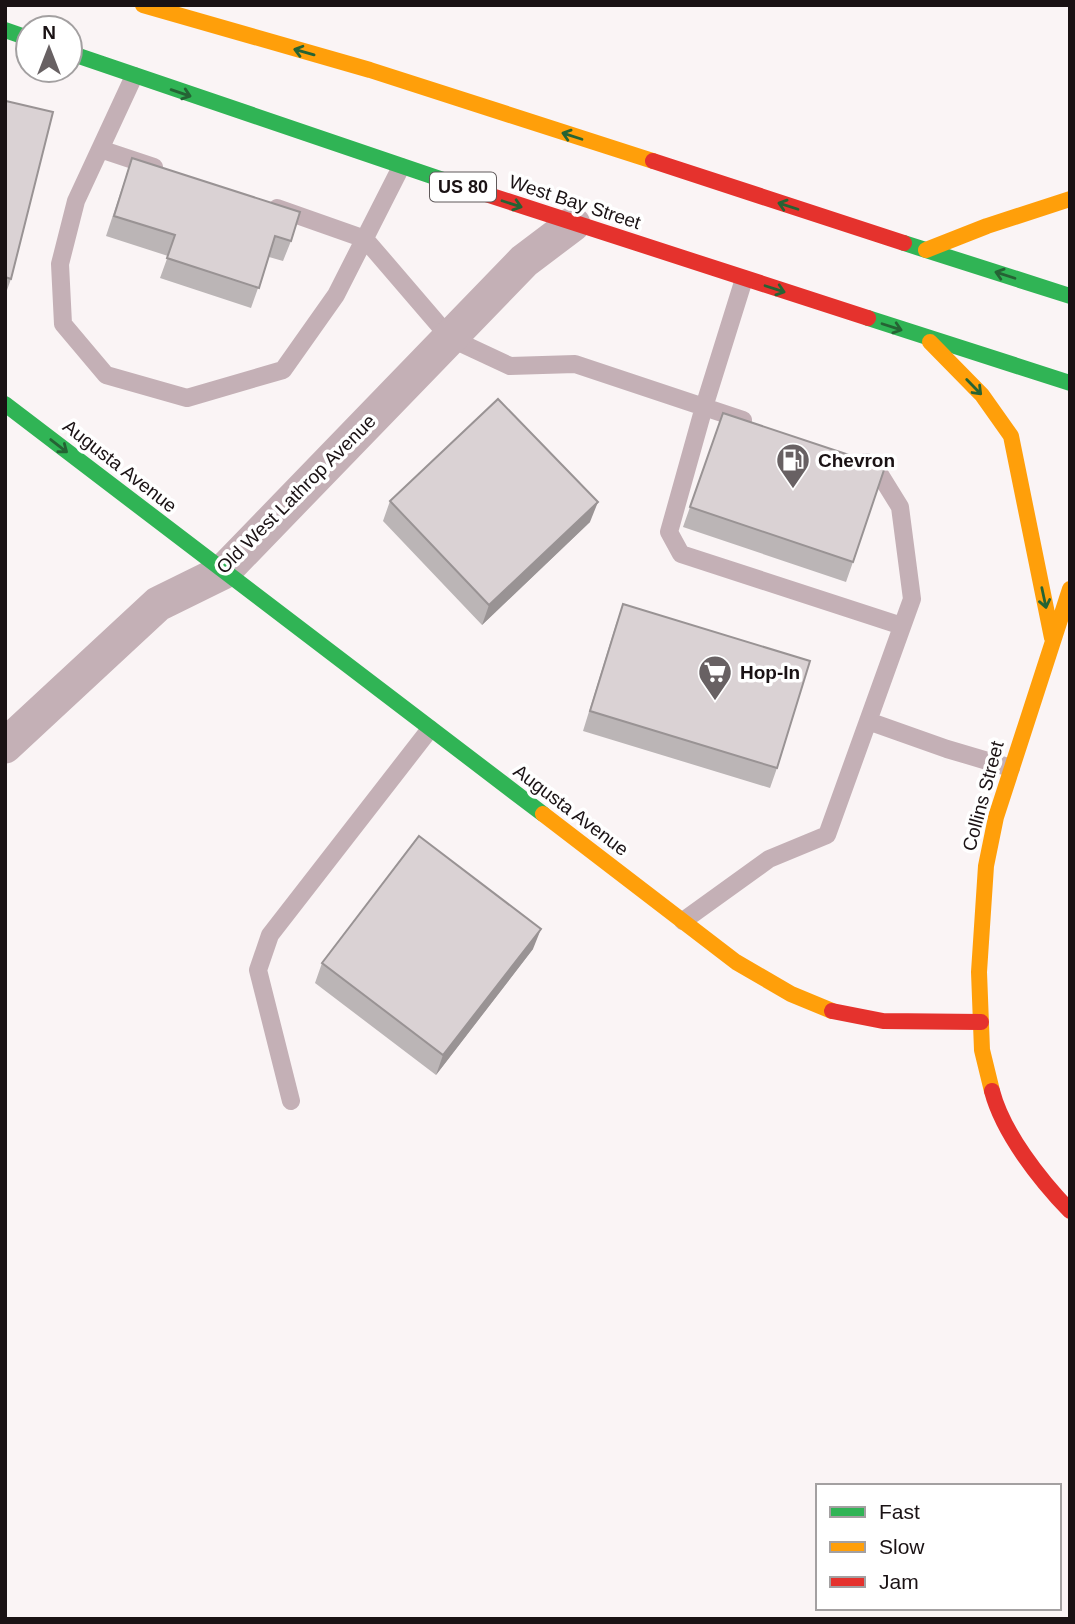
<svg xmlns="http://www.w3.org/2000/svg" width="1075" height="1624" viewBox="0 0 1075 1624" font-family="Arial,sans-serif">
  <rect width="100%" height="100%" fill="#faf4f5"/>
  <g fill="none" stroke-linecap="round" stroke-linejoin="round">
    <path stroke="#c4b0b6" stroke-width="18" d="M134 76 76 201 60 264 63 324 106 375 187 398 283 370 336 295 401 167
      M100 149 154 167
      M277 208 365 239 450 338 510 366 575 364 743 420
      M744 279 704 407 669 532 681 554 902 626
      M868 721 947 749 1011 768
      M683 921 769 859 827 835 912 599 900 507 874 465 866 462
      M291 1101 258 970 270 935 430 729"/>
    <path stroke="#c4b0b6" stroke-width="35" d="M5 746 158 604 223 572 524 261 573 224"/>
    <path stroke="#30b455" stroke-width="16" d="M5 30 28 38
      M70 53 461 186
      M904 243 1070 296
      M868 318 1070 383
      M5 404 543 814"/>
    <path stroke="#ff9f0a" stroke-width="16" d="M143 5 370 70 653 161
      M926 250 987 226 1070 199
      M930 342 982 395 1011 436 1052 638
      M543 814 736 962 791 994 832 1011
      M992 1091 982 1050 979 972 986 866 996 817 1070 589"/>
    <path stroke="#e5322d" stroke-width="16" d="M653 161 904 243
      M461 186 868 318
      M832 1011 883 1021 981 1022
      M992 1091C1003 1133 1040 1180 1070 1211"/>
  </g>
  <path fill="#bbb5b6" d="M5 104 11 279 6 293H5Z
    M132 158 291 241 283 261 269 257 251 308 160 278 168 256 106 236Z
    M723 413 853 562 846 582 683 527Z
    M390 501 590 522 482 625 383 521Z
    M623 604 777 768 770 788 583 731 616 624Z
    M533 949 436 1075 315 983 322 963Z"/>
  <path fill="#999394" d="M598 502 590 522 482 625 489 605Z
    M541 929 533 949 436 1075 443 1055Z"/>
  <path fill="#dad2d4" stroke="#999394" stroke-width="2" d="M6 101 53 112 11 279 5 277V106Z
    M132 158 300 212 291 241 275 236 259 288 167 258 175 235 114 216Z
    M498 399 598 502 489 605 390 501Z
    M723 413 885 467 853 562 690 507Z
    M623 604 810 661 777 768 590 711Z
    M419 836 541 929 443 1055 322 963Z"/>
  <defs><path id="oneway-shaft" d="M-6 0H5M1.5-3L5.5 0L1.5 3" fill="none" stroke-width="1.6" stroke-linecap="round" stroke-linejoin="round" transform="scale(1.75)"/></defs>
  <g stroke="#256334">
    <use href="#oneway-shaft" transform="translate(304 52) rotate(-164)"/>
    <use href="#oneway-shaft" transform="translate(181 93) rotate(19)"/>
    <use href="#oneway-shaft" transform="translate(572 136) rotate(-162)"/>
    <use href="#oneway-shaft" transform="translate(512 204) rotate(18)"/>
    <use href="#oneway-shaft" transform="translate(788 206) rotate(-162)"/>
    <use href="#oneway-shaft" transform="translate(1005 275) rotate(-162)"/>
    <use href="#oneway-shaft" transform="translate(775 289) rotate(18)"/>
    <use href="#oneway-shaft" transform="translate(892 327) rotate(18)"/>
    <use href="#oneway-shaft" transform="translate(974 387) rotate(46)"/>
    <use href="#oneway-shaft" transform="translate(59 446) rotate(38)"/>
    <use href="#oneway-shaft" transform="translate(1044 598) rotate(78)"/>
  </g>
  <defs>
    <g id="fuel-pin" transform="scale(1.75)"><path d="M0 17L-7.5 6A9.5 9.5 0 1 1 7.5 6Z" fill="#686163" stroke="#fff"/><path d="M-5.5-6h7V0h2V4h1.3V-2.5L3-4.5l.8-.8L6-3V5H2.5V1h-1V6h-7ZM-4.2-4.7v3.2H.2V-4.7Z" fill="#fff"/></g>
    <g id="supermarket-pin" transform="scale(1.75)"><path d="M0 17L-7.5 6A9.5 9.5 0 1 1 7.5 6Z" fill="#686163" stroke="#fff"/><path d="M-6-5.5h2.5l.6 2H6L4.5 2H-2.5L-4.4-4H-6ZM-1.5 3.2a1.3 1.3 0 1 0 .1 0ZM3 3.2a1.3 1.3 0 1 0 .1 0Z" fill="#fff"/></g>
  </defs>
  <g fill-rule="evenodd">
    <use href="#fuel-pin" x="793" y="460"/>
    <use href="#supermarket-pin" x="715" y="672"/>
  </g>
  <g text-anchor="middle" dominant-baseline="central" stroke-width="7" stroke-linejoin="round" paint-order="stroke">
    <rect fill="#fff" stroke="#5f595a" stroke-width="2" x="430" y="172.5" width="66" height="29" rx="5"/>
    <g font-size="18" font-weight="bold" fill="#1a1214">
      <text x="463" y="187">US 80</text>
    </g>
    <g font-size="19" fill="#1a1214" stroke="#fff">
      <text transform="translate(575 202) rotate(18)">West Bay Street</text>
      <text transform="translate(120 466) rotate(38)">Augusta Avenue</text>
      <text transform="translate(296 494) rotate(-45)">Old West Lathrop Avenue</text>
      <text transform="translate(983 796) rotate(-75)">Collins Street</text>
      <text transform="translate(571 810) rotate(37)">Augusta Avenue</text>
    </g>
    <g font-size="19" font-weight="bold" fill="#1a1214" stroke="#fff" text-anchor="start">
      <text x="818" y="460">Chevron</text>
      <text x="740" y="672">Hop-In</text>
    </g>
  </g>
  <rect width="1075" height="1624" fill="none" stroke="#1a1214" stroke-width="14"/>
  <rect x="816" y="1484" width="245" height="126" fill="#ffffff" stroke="#a3a0a1" stroke-width="2"/>
  <rect x="830" y="1507" width="35" height="10" fill="#30b455" stroke="#a3a0a1" stroke-width="2"/>
  <text x="879" y="1519" font-size="21" fill="#1a1214">Fast</text>
  <rect x="830" y="1542" width="35" height="10" fill="#ff9f0a" stroke="#a3a0a1" stroke-width="2"/>
  <text x="879" y="1554" font-size="21" fill="#1a1214">Slow</text>
  <rect x="830" y="1577" width="35" height="10" fill="#e5322d" stroke="#a3a0a1" stroke-width="2"/>
  <text x="879" y="1589" font-size="21" fill="#1a1214">Jam</text>
  <g transform="translate(49 49)"><circle r="33" fill="#ffffff" stroke="#a3a0a1" stroke-width="2"/>
  <path d="M0-5L12 26L0 18L-12 26Z" fill="#686163"/>
  <text y="-10" font-size="19" font-weight="bold" text-anchor="middle" fill="#1a1214">N</text>
  </g>
</svg>
